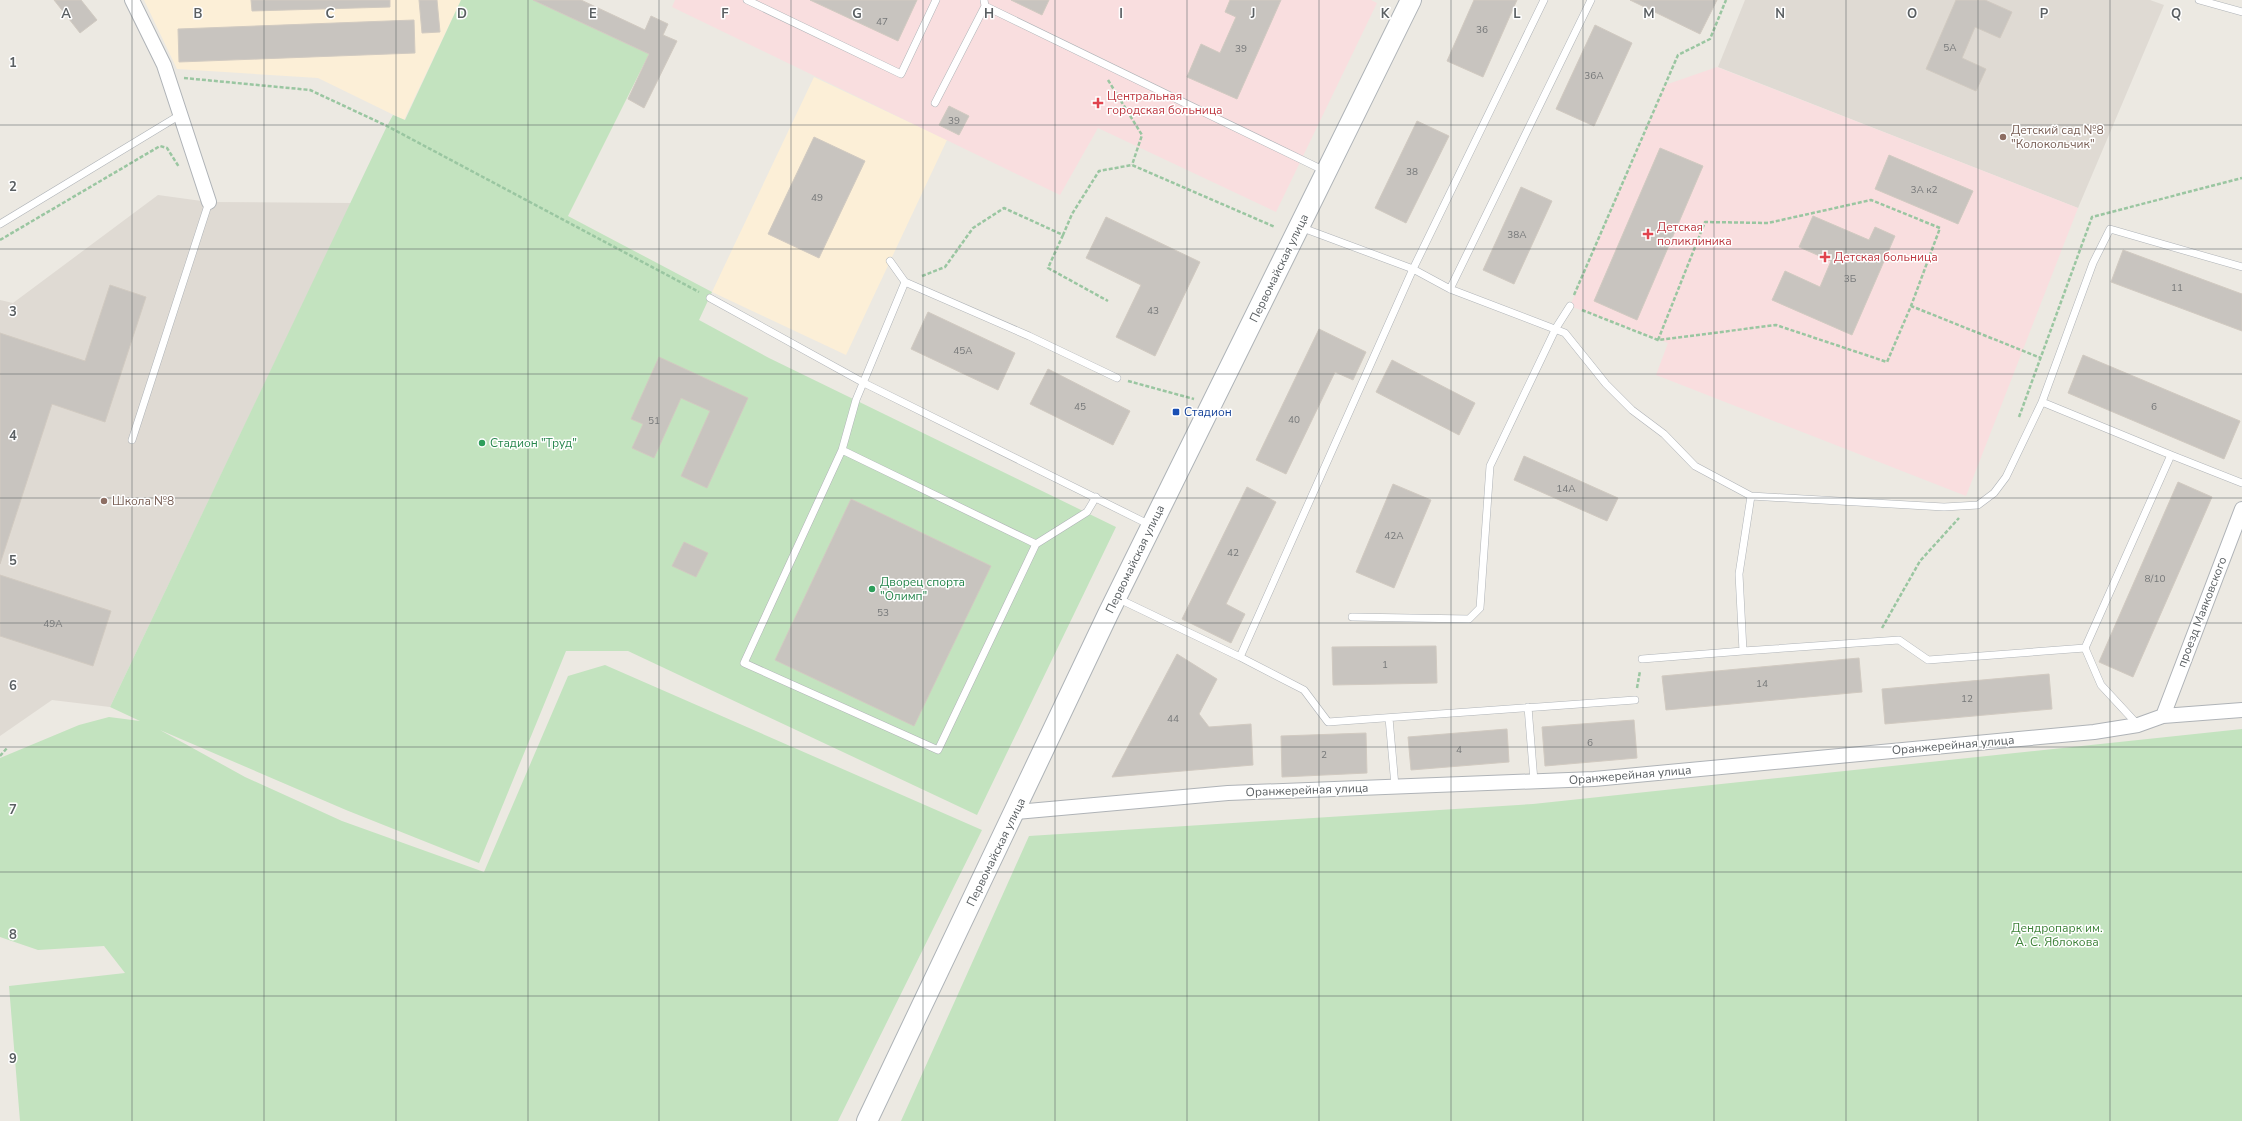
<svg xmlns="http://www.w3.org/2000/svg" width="2242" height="1121" viewBox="0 0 2242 1121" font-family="'Nunito Sans',sans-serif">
  <rect width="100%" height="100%" fill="#ece9e2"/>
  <path fill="#fcefd7" d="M144 0H461L404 120 318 78 177 69Z
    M814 77 947 140 846 355 712 292Z"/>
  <path fill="#dfdad3" d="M1745 0H2150L2164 5 2078 208 1718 67Z
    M158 195 209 202 351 203 110 707 52 700 0 736V300L13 303Z"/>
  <path fill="#f9dedf" d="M675 0H1371L1377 3 1276 212 1098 128 1060 195 672 7Z
    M1717 67 2078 208 1966 496 1656 375 1668 343 1570 306 1665 85Z"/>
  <path fill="#c3e3bf" d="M461 0H533L649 54 568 216 712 292 699 320 769 358 1116 527 977 815 628 651H566L479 863 346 810 160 730 245 777 342 821 484 872 568 676 605 665 982 830 838 1121H20L9 986 125 973 104 946 38 950 0 937V758L79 725 109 717 140 721 110 707 387 126 393 115 405 120Z
    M2242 729V1121H901L1029 836 1533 804Z"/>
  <path fill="#c8c4bf" stroke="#d1cac1" d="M54 0H81L97 20 80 33Z
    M251 0H390V7L252 11Z
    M419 0H437L440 32 422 33Z
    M533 0H581L645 30 651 16 668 24 663 35 677 41 644 108 628 99 649 54Z
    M810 0H917L898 41Z
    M1011 0H1049L1042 15Z
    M1230 0H1281L1237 99 1187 77 1201 44 1220 53 1236 17 1225 12Z
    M1474 0H1517L1483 77 1447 61Z
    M1630 0H1717L1700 34Z
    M1956 0H1985L2012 12 2000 38 1975 27 1962 58 1986 69 1976 91 1926 69Z
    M414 20 415 53 179 62 178 29Z
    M1595 25 1632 43 1594 126 1556 109Z
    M949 106 969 116 959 135 939 125Z
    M1417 121 1449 136 1406 223 1375 208Z
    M814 137 865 161 819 258 768 234Z
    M1660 148 1703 166 1637 320 1594 301Z
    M1889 155 1973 191 1958 224 1875 189Z
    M1521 187 1552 201 1514 284 1483 270Z
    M1813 216 1869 240 1875 227 1895 236 1852 335 1772 300 1785 271 1820 287 1831 261 1799 247Z
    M1106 217 1200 262 1155 356 1116 337 1141 285 1086 258Z
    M2123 250 2242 294V331L2111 282Z
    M110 285 146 297 105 422 52 404 0 564V333L85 361Z
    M928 312 1015 353 998 390 911 349Z
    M1319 329 1366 352 1353 380 1335 372 1286 474 1256 460Z
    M2083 355 2240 421 2224 459 2068 393Z
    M659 357 748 398 707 488 681 476 710 411 681 398 654 458 632 448 643 424 631 419Z
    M1392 360 1475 403 1459 435 1376 392Z
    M1048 369 1130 411 1113 445 1030 404Z
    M1524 456 1618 498 1607 521 1514 480Z
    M2178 482 2212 497 2133 677 2099 662Z
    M1393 484 1431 500 1394 588 1356 572Z
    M1247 487 1276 502 1226 604 1245 614 1231 643 1182 619Z
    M851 499 991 566 914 726 775 660Z
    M684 542 708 553 696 577 672 566Z
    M0 575 111 611 93 666 0 636Z
    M1436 646 1437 683 1333 685 1332 647Z
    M1177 654 1217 679 1199 714 1209 727 1251 724 1253 765 1112 777Z
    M1859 658 1862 692 1666 710 1662 676Z
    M2049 674 2052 709 1885 724 1882 689Z
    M1634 720 1637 758 1545 766 1542 727Z
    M1507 729 1509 762 1411 770 1408 737Z
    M1366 733 1367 773 1282 777 1281 736Z"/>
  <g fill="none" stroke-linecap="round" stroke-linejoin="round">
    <g stroke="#afb3b7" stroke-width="8">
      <path id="service" d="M747 0 901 74 936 0
        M2199 0 2242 12
        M985 6 1325 171
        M935 103 985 6 984 0
        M0 224 180 115
        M1300 227 1413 269 1450 289 1565 333 1606 384 1632 410 1664 434 1695 466 1751 496 1944 507 1978 505 1994 493 2006 477 2042 402 2171 455
        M890 261 905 282
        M1450 289 1591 0
        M710 298 864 383 1150 525
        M2042 402 2093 263 2110 229 2242 267
        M132 440 209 202
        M842 450 856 400 905 282 1029 336 1117 378
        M1036 544 938 750 744 663 842 450 1036 544 1087 512 1096 497
        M1117 598 1240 657 1413 269 1544 0
        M1352 617 1469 619 1480 608 1490 466 1556 328 1570 306
        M1743 651 1899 640 1928 660 2085 648
        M1240 657 1304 690 1328 722 1635 700
        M1642 659 1743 651 1739 574 1751 496
        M1528 707 1534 781
        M1389 718 1395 786
        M2138 725 2101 685 2085 648 2171 455 2242 483"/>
    </g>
    <g stroke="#afb3b7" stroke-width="16">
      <path id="minor" d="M132 0 164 65 209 202
        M2163 716 2242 509
        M1016 812 1228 793 1594 779 2094 732 2138 725 2163 716 2242 710"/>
    </g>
    <g stroke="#aeb3b7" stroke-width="22">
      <path id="secondary" d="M867 1121 1108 614 1411 0"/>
    </g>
    <path stroke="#9ac6a1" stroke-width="2.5" stroke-dasharray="4 2" stroke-linecap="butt" d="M184 78 310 90 387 126 699 292
      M1108 80 1142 135 1132 165
      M1063 235 1048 268 1108 301
      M0 240 160 146 167 148 179 167
      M922 276 945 267 973 228 1004 208 1063 235 1072 214 1099 171 1132 165 1275 227
      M1574 295 1678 55 1710 39 1726 0
      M1582 310 1658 340 1776 325 1887 362 1911 306 2041 358
      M1658 340 1705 222 1768 223 1871 200 1940 228 1911 306
      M1128 381 1194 399
      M2019 417 2092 217 2242 178
      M1882 628 1920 561 1959 518
      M1637 688 1640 671
      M0 756 7 748"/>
    <use href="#service" stroke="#fff" stroke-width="7"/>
    <use href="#minor" stroke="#fff" stroke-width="14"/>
    <use href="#secondary" stroke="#fff" stroke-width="20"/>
  </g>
  <path fill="none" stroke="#5a5f62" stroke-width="1" stroke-opacity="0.55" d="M132 0V1121M264 0V1121M396 0V1121M528 0V1121M659 0V1121M791 0V1121M923 0V1121M1055 0V1121M1187 0V1121M1319 0V1121M1451 0V1121M1583 0V1121M1714 0V1121M1846 0V1121M1978 0V1121M2110 0V1121M0 125H2242M0 249H2242M0 374H2242M0 498H2242M0 623H2242M0 747H2242M0 872H2242M0 996H2242"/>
  <g fill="#e0444e" stroke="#fff" stroke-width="1.5">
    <path d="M1096 97h4v4h4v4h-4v4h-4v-4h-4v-4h4z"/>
    <path d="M1646 228h4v4h4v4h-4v4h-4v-4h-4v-4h4z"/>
    <path d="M1823 251h4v4h4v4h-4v4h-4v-4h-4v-4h4z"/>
  </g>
  <g fill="#8d6e63" stroke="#fff" stroke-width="1.5">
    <circle cx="2003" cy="137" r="4"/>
    <circle cx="104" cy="501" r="4"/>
  </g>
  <rect fill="#1a4fb4" stroke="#fff" stroke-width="1.5" x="1172" y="408" width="8" height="8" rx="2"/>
  <g fill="#2e9e5b" stroke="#fff" stroke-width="1.5">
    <circle cx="482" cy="443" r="4"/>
    <circle cx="872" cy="589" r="4"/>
  </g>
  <g text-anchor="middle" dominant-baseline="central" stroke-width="3" stroke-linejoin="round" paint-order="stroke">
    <g font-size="10" fill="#767879">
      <text x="882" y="22">47</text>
      <text x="1482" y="30">36</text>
      <text x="1950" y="48">5А</text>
      <text x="1241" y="49">39</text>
      <text x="1594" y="76">36А</text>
      <text x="954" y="121">39</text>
      <text x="1412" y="172">38</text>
      <text x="1924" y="190">3А к2</text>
      <text x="817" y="198">49</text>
      <text x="1517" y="235">38А</text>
      <text x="1850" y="279">3Б</text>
      <text x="2177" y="288">11</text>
      <text x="1153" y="311">43</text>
      <text x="963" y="351">45А</text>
      <text x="1080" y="407">45</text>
      <text x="2154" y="407">6</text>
      <text x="1294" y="420">40</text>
      <text x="654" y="421">51</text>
      <text x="1566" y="489">14А</text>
      <text x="1394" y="536">42А</text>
      <text x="1233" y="553">42</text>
      <text x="2155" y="579">8/10</text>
      <text x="883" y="613">53</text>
      <text x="53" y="624">49А</text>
      <text x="1385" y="665">1</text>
      <text x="1762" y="684">14</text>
      <text x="1967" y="699">12</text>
      <text x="1173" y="719">44</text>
      <text x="1590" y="743">6</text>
      <text x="1459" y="750">4</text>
      <text x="1324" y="755">2</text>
    </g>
    <g font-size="12" fill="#be3a42" stroke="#fff" text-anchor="start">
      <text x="1107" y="96">Центральная<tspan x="1107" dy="14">городская больница</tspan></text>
      <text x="1657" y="227">Детская<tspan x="1657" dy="14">поликлиника</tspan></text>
      <text x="1834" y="257">Детская больница</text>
    </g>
    <g font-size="12" fill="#785e54" stroke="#fff" text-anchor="start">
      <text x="2011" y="130">Детский сад №8<tspan x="2011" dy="14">"Колокольчик"</tspan></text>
      <text x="112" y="501">Школа №8</text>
    </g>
    <g font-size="12" fill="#5a5f62" stroke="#fff">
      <text transform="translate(1279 268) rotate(-64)">Первомайская улица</text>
      <text transform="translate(1135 559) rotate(-64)">Первомайская улица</text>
      <text transform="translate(2202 612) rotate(-69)">проезд Маяковского</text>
      <text transform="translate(1953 745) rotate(-5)">Оранжерейная улица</text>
      <text transform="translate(1630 775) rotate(-5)">Оранжерейная улица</text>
      <text transform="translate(1307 790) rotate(-2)">Оранжерейная улица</text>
      <text transform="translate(996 852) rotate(-64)">Первомайская улица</text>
    </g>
    <g font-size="12" fill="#164399" stroke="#fff" text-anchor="start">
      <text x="1184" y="412">Стадион</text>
    </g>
    <g font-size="12" fill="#27864d" stroke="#fff" text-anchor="start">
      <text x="490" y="443">Стадион "Труд"</text>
      <text x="880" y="582">Дворец спорта<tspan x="880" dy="14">"Олимп"</tspan></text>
    </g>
    <g font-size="12" fill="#3e8239" stroke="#fff">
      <text x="2057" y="928">Дендропарк им.<tspan x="2057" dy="14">А. С. Яблокова</tspan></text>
    </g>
  </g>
  <g font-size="13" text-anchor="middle" font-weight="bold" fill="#5a5f62" stroke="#fff" stroke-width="3" stroke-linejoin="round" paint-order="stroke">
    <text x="66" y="18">A</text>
    <text x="198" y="18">B</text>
    <text x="330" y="18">C</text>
    <text x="462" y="18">D</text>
    <text x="593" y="18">E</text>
    <text x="725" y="18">F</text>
    <text x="857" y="18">G</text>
    <text x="989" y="18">H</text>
    <text x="1121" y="18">I</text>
    <text x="1253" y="18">J</text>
    <text x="1385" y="18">K</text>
    <text x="1517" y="18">L</text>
    <text x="1649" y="18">M</text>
    <text x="1780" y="18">N</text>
    <text x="1912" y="18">O</text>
    <text x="2044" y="18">P</text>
    <text x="2176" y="18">Q</text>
    <text x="13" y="67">1</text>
    <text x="13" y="191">2</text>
    <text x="13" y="316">3</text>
    <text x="13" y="440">4</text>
    <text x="13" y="565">5</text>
    <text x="13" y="690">6</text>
    <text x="13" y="814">7</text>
    <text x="13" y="939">8</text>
    <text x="13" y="1063">9</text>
  </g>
</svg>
